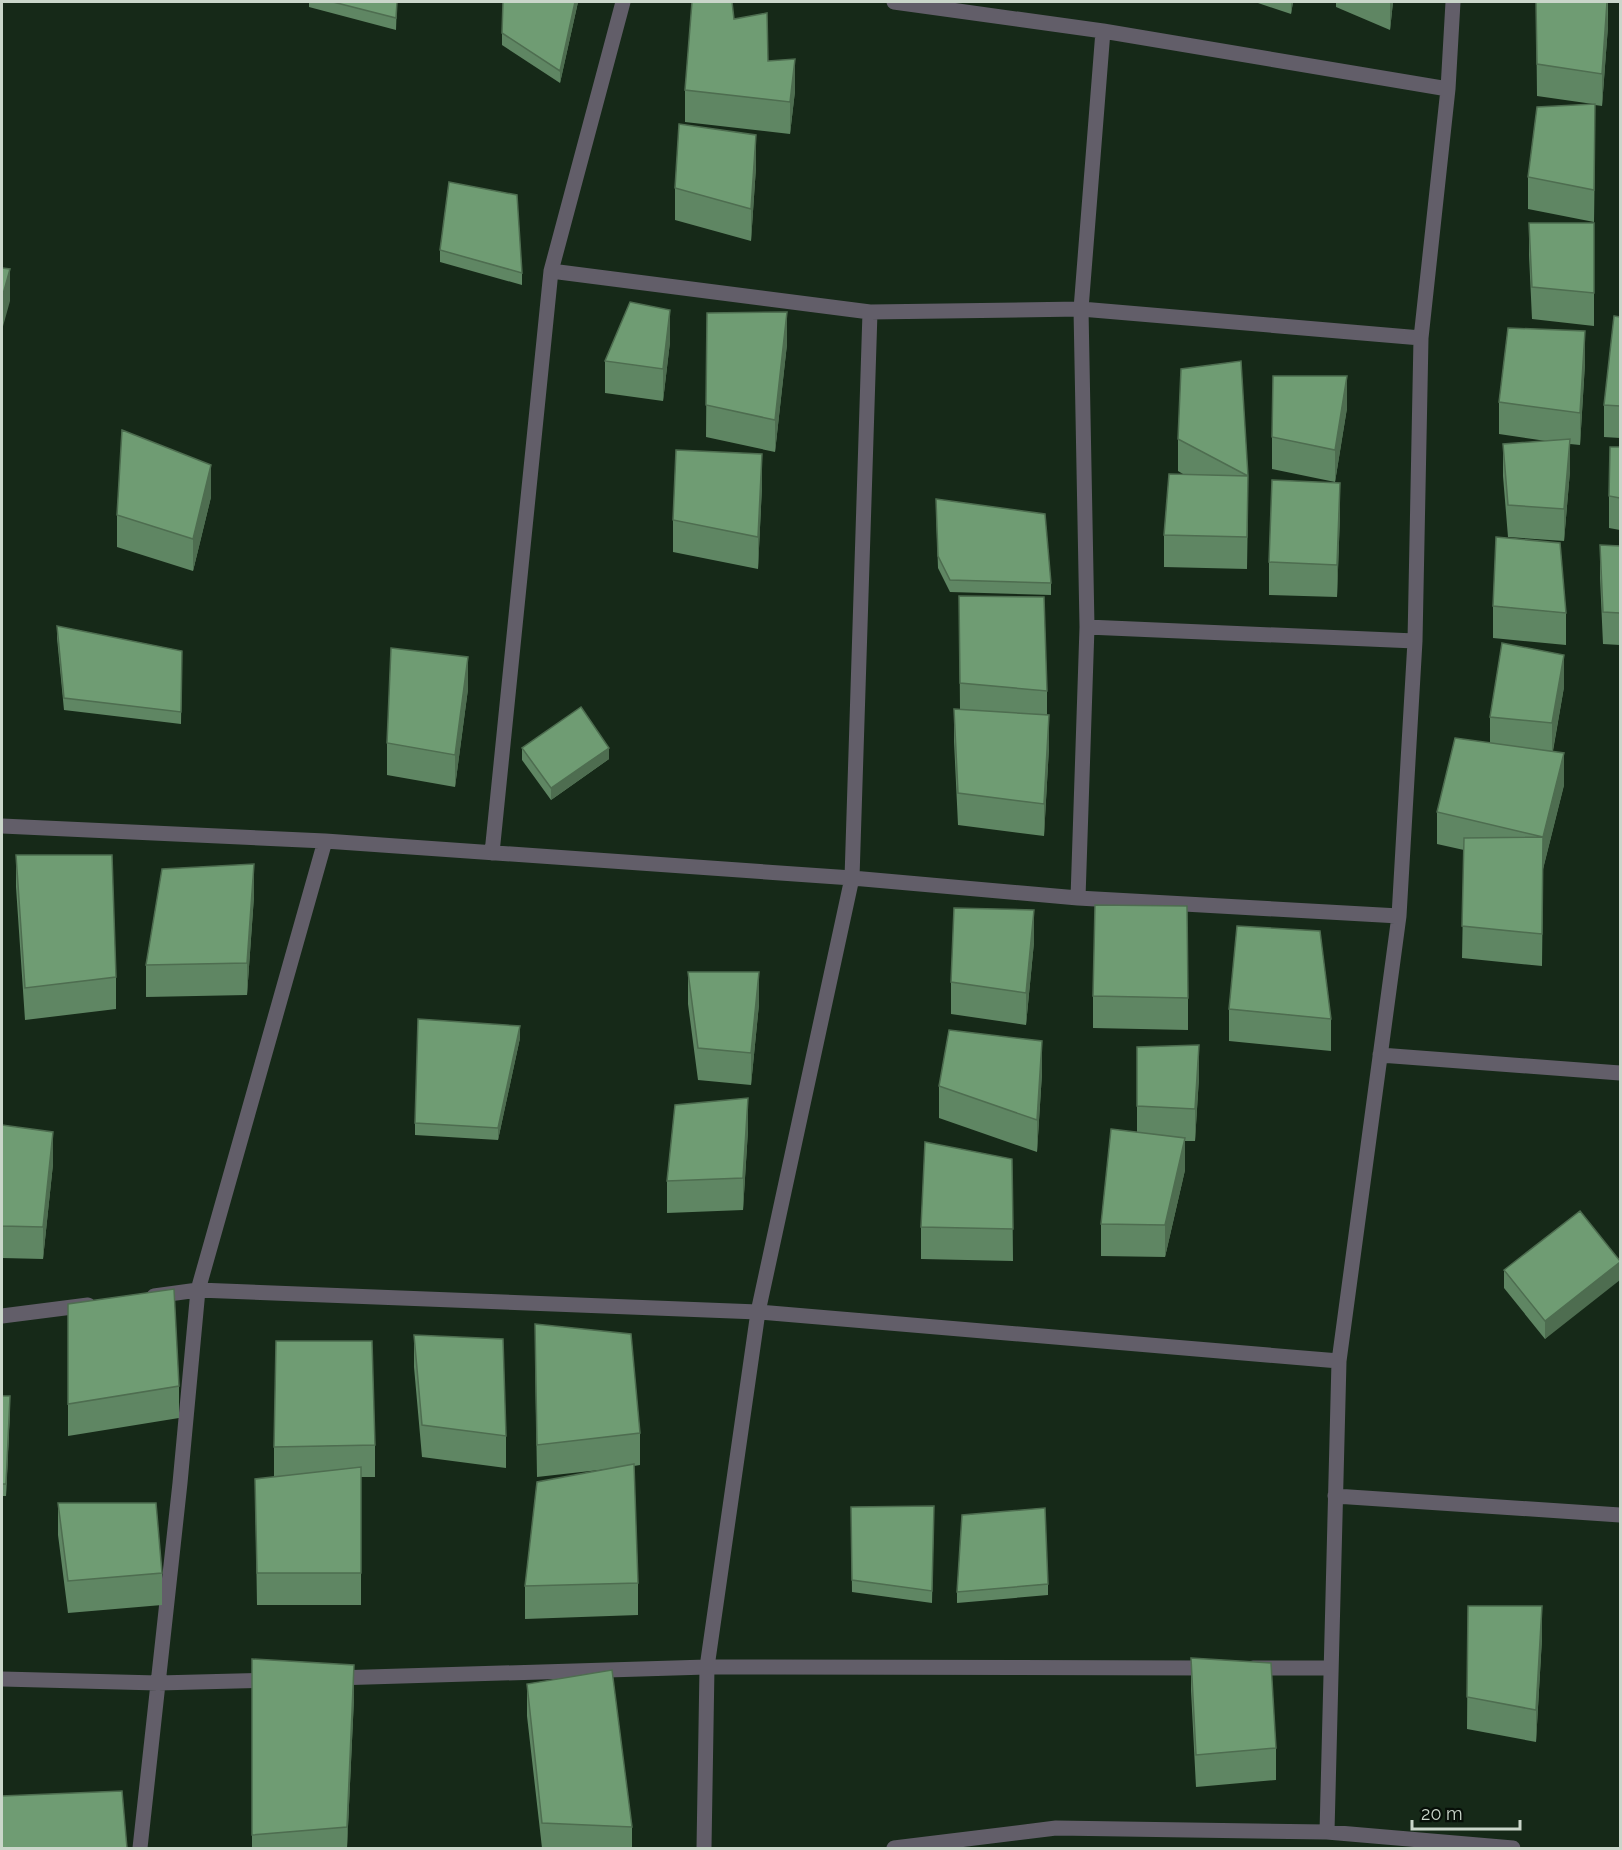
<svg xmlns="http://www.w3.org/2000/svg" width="1622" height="1850" viewBox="0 0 1622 1850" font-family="Raleway,sans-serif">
  <rect width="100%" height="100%" fill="#162918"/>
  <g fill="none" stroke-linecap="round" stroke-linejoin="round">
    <path stroke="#625e69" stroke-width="15" d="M894 2 1103 31 1448 89
      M551 271 870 312 1081 309 1421 338
      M1087 627 1415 641
      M2 826 325 841 852 878 1078 898 1399 916
      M492 853 551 271 623 2
      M1078 898 1087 627 1081 309 1103 31
      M1380 1055 1620 1073
      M154 1296 198 1290 758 1312 1339 1361
      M2 1316 88 1305
      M1335 1496 1620 1515
      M1253 1668H1331
      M335 1678 707 1667 1211 1668
      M2 1679 158 1683 272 1680
      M1327 1832 1339 1361 1399 916 1415 641 1421 338 1448 89 1453 2
      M140 1848 180 1483 198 1290 325 841
      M704 1848 707 1667 758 1312 852 878 870 312
      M894 1848 1056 1828 1327 1832 1513 1848"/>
  </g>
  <path fill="#5f8663" d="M309 2H397L396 30 309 7Z
    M578 2 560 83 502 45V33Z
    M1255 2H1293L1291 14Z
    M1336 2H1393L1390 30 1336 7Z
    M1536 2H1608V26L1602 106 1595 105 1594 222 1528 209V177L1593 104 1537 96Z
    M768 61 795 91 790 134 685 122V90Z
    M756 167 751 241 675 220V188Z
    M1529 223H1594V326L1532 319 1529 255Z
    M440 250 522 273V285L440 262Z
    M707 313 787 344 775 452 706 437Z
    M1620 317V438L1604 437V405Z
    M670 342 663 401 605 393V361Z
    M1241 361 1248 508 1247 569 1164 567V535L1183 474 1178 471V439Z
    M1585 363 1580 445 1570 444V471L1564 541 1508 537 1503 476V444L1546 441 1499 434V402Z
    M1347 408 1335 482 1272 469V437Z
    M1620 447V530L1609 528V496Z
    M762 486 758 569 673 552V520Z
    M211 497 193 571 117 547V515Z
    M936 511 1051 583V595L950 592 938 568Z
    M1340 515 1337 597 1269 595V562Z
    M1600 545 1620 546V645L1603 644 1600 578Z
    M959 596 1047 691V715L1049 747 1044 836 958 825 954 741V709H960Z
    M1493 606 1566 613V645L1493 638Z
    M57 626 182 651 181 724 64 710 57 638Z
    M1564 687 1553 751 1564 785 1543 869 1542 966 1462 958 1464 850 1437 844V812L1490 743V717Z
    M468 689 455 787 387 775V743Z
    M522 748 609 759 551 800 522 760Z
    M16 855 116 977V1009L25 1020 16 887Z
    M254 896 247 995 146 997V965Z
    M1034 942 1026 1025 951 1014V982Z
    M688 972 759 1004 751 1085 698 1080 688 1004Z
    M1093 996 1188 998V1030L1093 1028Z
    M1229 1009 1331 1019V1051L1229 1041Z
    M520 1038 498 1140 415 1135V1123Z
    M1137 1047 1199 1077 1195 1141H1185V1170L1165 1257 1101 1256V1224L1137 1132Z
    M1042 1073 1037 1152 939 1118V1086Z
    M2 1125 53 1164 43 1259 2 1258Z
    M748 1130 743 1210 667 1213V1181Z
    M1012 1159 1013 1261 921 1259V1227Z
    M1620 1261 1545 1339 1504 1288V1270Z
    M68 1304 179 1386V1418L68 1436Z
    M414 1335 506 1436V1468L422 1457 414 1367Z
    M535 1356 640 1433V1465L634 1466 638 1583V1615L525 1619V1586L608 1469 537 1477Z
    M2 1396 10 1408 6 1496H2Z
    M375 1445V1477H361V1605H257L255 1479 274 1477V1447Z
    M58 1503 162 1573V1605L68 1613 58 1535Z
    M934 1506 932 1603 852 1592 851 1507Z
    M1048 1584V1595L957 1603V1592Z
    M1468 1606 1542 1638 1536 1742 1467 1729Z
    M1191 1658 1276 1748V1780L1196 1787 1191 1690Z
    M252 1659 354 1698 347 1848H252Z
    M527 1684 632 1827V1848H542L527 1716Z"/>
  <path fill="#4e6d50" d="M575 2H578L560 83V71Z
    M1291 2H1293L1291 14Z
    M1390 2H1393L1390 30Z
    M1607 2 1608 26 1602 106V74Z
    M795 59V91L790 134V102Z
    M1595 104V136L1594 222V190Z
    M756 135V167L751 241V209Z
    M10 269V301L2 330V298Z
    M670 310V342L663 401V369Z
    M787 312V344L775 452V420Z
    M1585 331V363L1580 445V413Z
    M1347 376V408L1335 482V450Z
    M1570 439V471L1564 541V509Z
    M762 454V486L758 569V537Z
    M211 465V497L193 571V539Z
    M1340 483V515L1337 597V565Z
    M1564 655V687L1552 755V723Z
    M468 657V689L455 787V755Z
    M1049 715V747L1044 836V804Z
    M609 748V759L551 800V788Z
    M1564 753V785L1543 869 1542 966 1543 837Z
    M254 864V896L247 995V963Z
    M1034 910V942L1026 1025V993Z
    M759 972V1004L751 1085V1053Z
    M520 1026V1038L498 1140V1128Z
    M1042 1041V1073L1037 1152V1120Z
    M1199 1045V1077L1195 1141V1109Z
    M748 1098V1130L743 1210V1178Z
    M53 1132V1164L43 1259V1227Z
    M1185 1138V1170L1165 1257V1225Z
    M1620 1262V1280L1545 1339V1321Z
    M10 1396V1408L6 1496V1484Z
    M1542 1606V1638L1536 1742V1710Z
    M354 1665V1698L347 1848V1827Z"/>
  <path fill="#6f9c73" stroke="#4e6d50" stroke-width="1.5" d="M333 2H397L396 18Z
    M503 2H575L560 71 502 33Z
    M692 2H732L734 19 767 13 768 61 795 59 790 102 685 90Z
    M1536 2H1607L1602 74 1537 64Z
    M1595 104 1594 190 1528 177 1537 107Z
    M679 124 756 135 751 209 675 188Z
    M449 182 517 195 522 273 440 250Z
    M1529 223H1594V293L1532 287Z
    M2 268 10 269 2 298Z
    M630 302 670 310 663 369 605 361Z
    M787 312 775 420 706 405 707 313Z
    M1614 316 1620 317V406L1604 405Z
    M1508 328 1585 331 1580 413 1499 402Z
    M1241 361 1248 476 1247 537 1164 535 1169 474 1248 476 1178 439 1181 369Z
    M1273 376H1347L1335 450 1272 437Z
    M122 430 211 465 193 539 117 515Z
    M1570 439 1564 509 1508 505 1503 444Z
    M1610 447H1620V498L1609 496Z
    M676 450 762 454 758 537 673 520Z
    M1272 480 1340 483 1337 565 1269 562Z
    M936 499 1045 514 1051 583 950 580 938 556Z
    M1496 537 1560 543 1566 613 1493 606Z
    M1600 545 1620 546V613L1603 612Z
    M959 596 1044 597 1047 691 960 683Z
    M57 626 182 651 181 712 64 698Z
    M1502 643 1564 655 1552 723 1490 717Z
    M391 648 468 657 455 755 387 743Z
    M581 707 609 748 551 788 522 748Z
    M954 709 1049 715 1044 804 958 793Z
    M1455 738 1564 753 1543 837 1437 812Z
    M1543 837 1542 934 1462 926 1464 838Z
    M16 855H112L116 977 25 988Z
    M254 864 247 963 146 965 162 869Z
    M1095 905 1187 906 1188 998 1093 996Z
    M954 908 1034 910 1026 993 951 982Z
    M1237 926 1320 931 1331 1019 1229 1009Z
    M688 972H759L751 1053 698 1048Z
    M418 1019 520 1026 498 1128 415 1123Z
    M949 1030 1042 1041 1037 1120 939 1086Z
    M1199 1045 1195 1109 1137 1106V1047Z
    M748 1098 743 1178 667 1181 675 1105Z
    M2 1125 53 1132 43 1227 2 1226Z
    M1111 1129 1185 1138 1165 1225 1101 1224Z
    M925 1142 1012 1159 1013 1229 921 1227Z
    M1580 1211 1620 1261V1262L1545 1321 1504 1270Z
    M174 1289 179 1386 68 1404V1304Z
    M535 1324 631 1334 640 1433 537 1445Z
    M414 1335 503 1339 506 1436 422 1425Z
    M276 1341H372L375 1445 274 1447Z
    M2 1396H10L6 1484H2Z
    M634 1464 638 1583 525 1586 537 1482Z
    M361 1467V1573H257L255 1479Z
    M58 1503H156L162 1573 68 1581Z
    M934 1506 932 1591 852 1580 851 1507Z
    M1045 1508 1048 1584 957 1592 962 1515Z
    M1468 1606H1542L1536 1710 1467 1697Z
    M1191 1658 1271 1663 1276 1748 1196 1755Z
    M252 1659 354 1665 347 1827 252 1835Z
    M612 1670 632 1827 542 1823 527 1684Z
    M122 1791 127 1848H2V1796Z"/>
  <rect width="1622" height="1850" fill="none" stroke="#cad6ca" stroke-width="6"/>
  <path d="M1412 1820v9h108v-9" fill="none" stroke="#cad6ca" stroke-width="3"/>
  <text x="1421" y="1820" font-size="18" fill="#cad6ca" stroke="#070f08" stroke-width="4.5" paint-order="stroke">20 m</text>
</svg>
